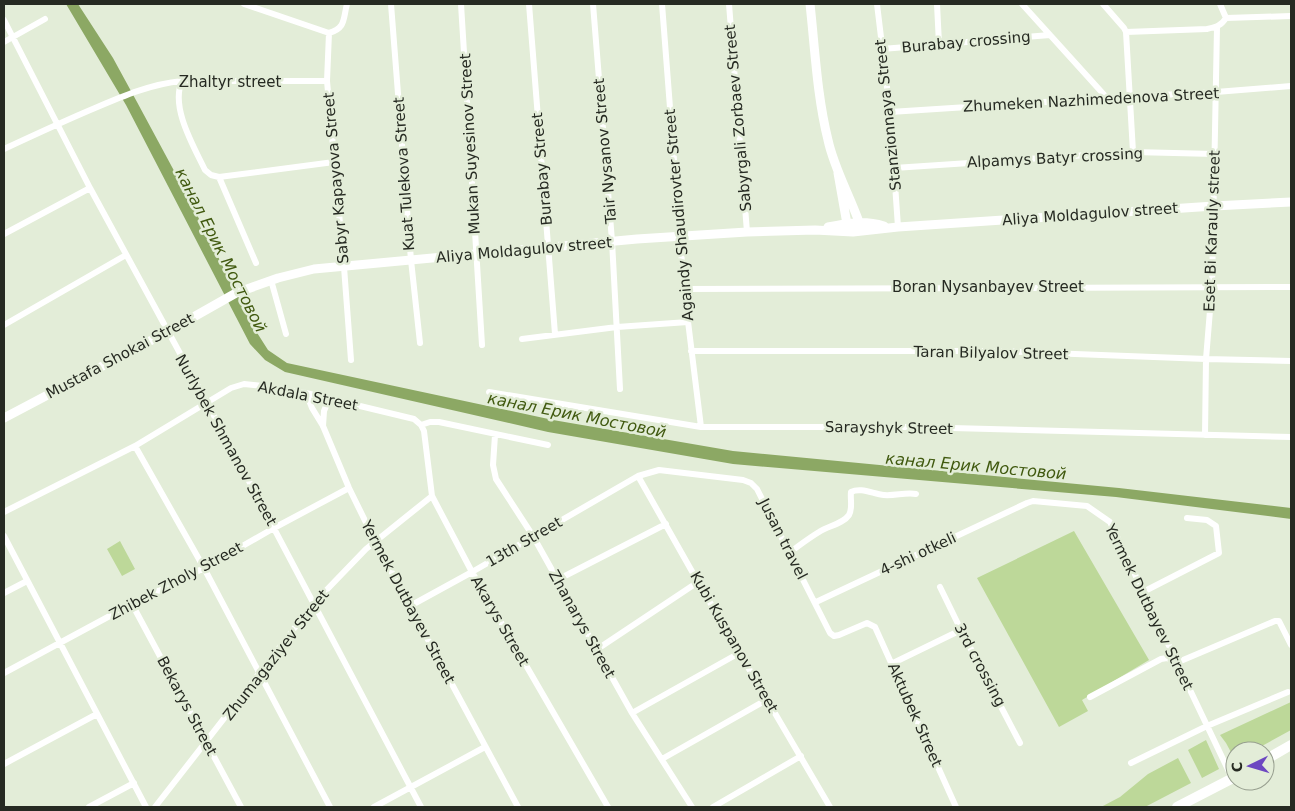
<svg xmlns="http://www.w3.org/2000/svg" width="1295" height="811" viewBox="0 0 1295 811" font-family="'DejaVu Sans',sans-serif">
  <rect width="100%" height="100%" fill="#e3edd8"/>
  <path fill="#bdd899" d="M1074 531 1149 660 1082 700 1088 711 1059 727 977 578Z
    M120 541 135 569 122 576 107 549Z
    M1291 702V730L1253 751H1235V761L1233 762 1231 759 1233 756 1226 743 1220 735Z
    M1206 740 1219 769 1202 778 1188 750Z
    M1178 758 1191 783 1145 807H1101L1120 797 1148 774Z"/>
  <path fill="#8ca864" d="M66 4H78L113 58 137 102 186 193 254 328 268 350 287 363 553 420 733 451 1119 488 1291 508V519L1116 497 733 464 548 432 285 372 265 360 250 344 126 105Z"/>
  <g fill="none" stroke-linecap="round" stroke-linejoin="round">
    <path stroke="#fff" stroke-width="6" d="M244 4 329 33
      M347 4C343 19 346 28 329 33L327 81 344 267 351 360
      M391 4 411 260 420 343
      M461 4 482 345
      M529 4 555 334
      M593 4 612 241 620 389
      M662 4 684 289 701 427
      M729 4 747 232
      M877 4 890 112 898 227
      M937 4 939 44
      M1022 4 1107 98
      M1103 4 1124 28 1126 32 1133 152
      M1220 4 1226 18
      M4 20 90 188 231 447 421 807
      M1126 32 1207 29C1216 27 1221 26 1226 18L1291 16
      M4 42 45 19
      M882 49 1050 35
      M182 81C170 107 194 147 205 170L211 175 219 177 256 263
      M890 112 1107 98 1216 92 1291 86
      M4 149C34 135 64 121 95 108 123 96 151 84 182 81H327
      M894 168 1133 152 1215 154
      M219 177 334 162
      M4 234 90 188
      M271 280 286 334
      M684 289 1291 287
      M4 325 126 255
      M522 339 617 327 688 322
      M691 351H996L1206 359 1291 361
      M489 392 701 427H914L1291 437
      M306 393 312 408 323 426 349 488 376 543 518 807
      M421 425 424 431 432 496 472 572 608 807
      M323 426 324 411 329 399
      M495 435 493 465 496 479 533 536 632 713 692 807
      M1205 435 1206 359 1212 286 1217 27
      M135 446 204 568 330 807
      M638 476 698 582 830 807
      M4 512 135 446 231 388 244 384 263 386 306 393 414 419 421 425 430 422H439L548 445
      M4 536 146 807
      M790 552C800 545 809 538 819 532 828 526 843 524 849 515 853 508 850 499 851 492 861 487 873 494 884 495 895 496 906 492 916 494
      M557 580 666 524
      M940 587 961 630 1020 743
      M1143 592 1219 553 1216 526 1207 520 1187 518
      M4 593 27 581
      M816 602 1027 503 1033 501 1087 506 1110 522 1232 778
      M132 604 241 807
      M410 606 472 572 638 476 659 470 743 480 751 483 757 489 830 633 834 636 839 635 867 623 875 627 956 807
      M596 650 698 582
      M891 664 961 630
      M4 673 132 604 204 568 274 528 349 488
      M1090 697 1161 659 1167 658 1176 663 1275 621H1279L1291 645
      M632 713 741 652
      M662 759 768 699
      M1131 763 1207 726 1288 692
      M4 764 97 714
      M89 807 134 783
      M155 807 314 603 366 549 432 496
      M374 807 485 747
      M713 807 801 756"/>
    <path stroke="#fff" stroke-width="9" d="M810 4C815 49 817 96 828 140 834 168 849 194 859 222L858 228 853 232 849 229 847 224 838 173
      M828 227C848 223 864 220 884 226
      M4 418 167 332 236 293 278 278 314 269 637 239 747 232 815 230 853 232 898 227 1214 206 1291 202"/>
    <path stroke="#fff" stroke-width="10" d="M1265 760 1291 745
      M1177 807 1235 777"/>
  </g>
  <g text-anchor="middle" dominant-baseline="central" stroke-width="5" stroke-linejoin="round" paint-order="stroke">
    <g font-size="15" fill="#262a22" stroke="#e3edd8">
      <text transform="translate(966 42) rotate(-5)">Burabay crossing</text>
      <text x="230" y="82">Zhaltyr street</text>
      <text transform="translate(1091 100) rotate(-3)">Zhumeken Nazhimedenova Street</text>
      <text transform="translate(888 115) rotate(-96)">Stanzionnaya Street</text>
      <text transform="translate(738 118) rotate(-95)">Sabyrgali Zorbaev Street</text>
      <text transform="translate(470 144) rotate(-93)">Mukan Suyesinov Street</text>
      <text transform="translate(605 151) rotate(-95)">Tair Nysanov Street</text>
      <text transform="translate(1055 158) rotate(-3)">Alpamys Batyr crossing</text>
      <text transform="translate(542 169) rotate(-95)">Burabay Street</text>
      <text transform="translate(404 174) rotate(-94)">Kuat Tulekova Street</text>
      <text transform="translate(336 178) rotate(-95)">Sabyr Kapayova Street</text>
      <text transform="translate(1090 214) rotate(-4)">Aliya Moldagulov street</text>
      <text transform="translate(679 215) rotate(-95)">Againdy Shaudirovter Street</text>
      <text transform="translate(1212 231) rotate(-88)">Eset Bi Karauly street</text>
      <text transform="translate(524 250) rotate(-5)">Aliya Moldagulov street</text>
      <text x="988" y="287">Boran Nysanbayev Street</text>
      <text transform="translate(991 353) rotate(1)">Taran Bilyalov Street</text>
      <text transform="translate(120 356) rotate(-28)">Mustafa Shokai Street</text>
      <text transform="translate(308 396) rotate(11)">Akdala Street</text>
      <text transform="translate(889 428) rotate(1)">Sarayshyk Street</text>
      <text transform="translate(226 440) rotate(61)">Nurlybek Shmanov Street</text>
      <text transform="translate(783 539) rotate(63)">Jusan travel</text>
      <text transform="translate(524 542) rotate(-30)">13th Street</text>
      <text transform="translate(918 554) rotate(-25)">4-shi otkeli</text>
      <text transform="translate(176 581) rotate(-28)">Zhibek Zholy Street</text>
      <text transform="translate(408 602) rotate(62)">Yermek Dutbayev Street</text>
      <text transform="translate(1149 607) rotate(64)">Yermek Dutbayev Street</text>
      <text transform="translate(500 621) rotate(60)">Akarys Street</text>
      <text transform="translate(582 624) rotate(61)">Zhanarys Street</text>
      <text transform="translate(734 642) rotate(60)">Kubi Kuspanov Street</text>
      <text transform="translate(276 655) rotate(-52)">Zhumagaziyev Street</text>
      <text transform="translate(980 665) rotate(62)">3rd crossing</text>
      <text transform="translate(187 706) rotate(62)">Bekarys Street</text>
      <text transform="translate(915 715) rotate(66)">Aktubek Street</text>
    </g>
    <g font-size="16" font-style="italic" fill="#415a10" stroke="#e3edd8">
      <text transform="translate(221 250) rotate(63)">канал Ерик Мостовой</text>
      <text transform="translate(577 415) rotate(11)">канал Ерик Мостовой</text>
      <text transform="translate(976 466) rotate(5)">канал Ерик Мостовой</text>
    </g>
  </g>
  <rect width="1295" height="811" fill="none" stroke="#262a22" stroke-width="10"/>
  <g transform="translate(1250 766) rotate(265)"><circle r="24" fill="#e3edd8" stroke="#979f8f"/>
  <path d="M0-4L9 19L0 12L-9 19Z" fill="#6d48c1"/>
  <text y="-8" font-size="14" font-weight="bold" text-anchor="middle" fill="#262a22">С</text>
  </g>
</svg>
